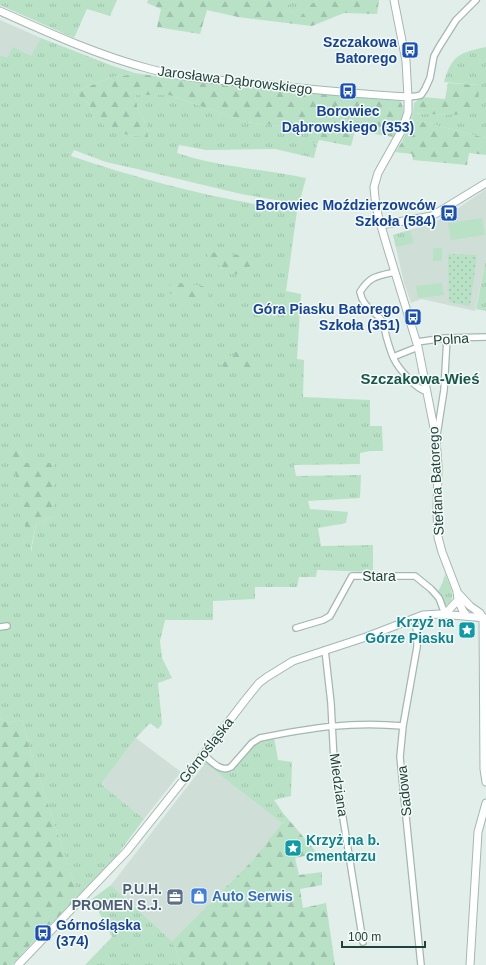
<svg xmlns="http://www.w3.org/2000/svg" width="486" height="965" viewBox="0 0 486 965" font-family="Helvetica,sans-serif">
  <defs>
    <pattern id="grass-tufts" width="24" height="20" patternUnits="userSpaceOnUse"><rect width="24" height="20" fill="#b8e1c6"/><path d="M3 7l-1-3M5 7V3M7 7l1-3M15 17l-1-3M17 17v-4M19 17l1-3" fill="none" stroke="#9ec2ab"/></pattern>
    <pattern id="forest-firs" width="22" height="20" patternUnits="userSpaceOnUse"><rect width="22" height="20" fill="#b8e1c6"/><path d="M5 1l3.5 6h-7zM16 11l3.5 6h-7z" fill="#9ec2ab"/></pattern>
    <pattern id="garden-dots" width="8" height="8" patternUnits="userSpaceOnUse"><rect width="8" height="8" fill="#b8e1c6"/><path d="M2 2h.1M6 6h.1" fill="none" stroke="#9ec2ab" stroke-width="1.8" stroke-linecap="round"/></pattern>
  </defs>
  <rect width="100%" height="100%" fill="#e2eee9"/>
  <path fill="#d0ded8" d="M0 20 41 38 32 56 7 59 0 55Z
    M486 189V259L475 311 426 300 421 299 411 303 404 283 393 235 435 222 448 215Z
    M136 738 181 772 144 819 101 784Z
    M204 765H207L282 823 253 860 172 941 111 885Z"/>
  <path fill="url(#grass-tufts)" fill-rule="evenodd" d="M0 0H117L110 16 87 9 74 38 0 5Z
    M289 0H317L310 5 300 17 289 10Z
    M41 38 113 66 135 73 128 75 113 77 74 92 88 103 94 118 131 136H148L147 126 138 110 135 95H169L246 122 309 129V140L317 145 314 158 275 149 206 150 179 145 177 153C218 167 263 169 306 178L299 204 241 194 137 169 106 162 74 150 71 156C145 181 220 200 297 211L286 291 301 294 297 359 304 360 303 397 370 400V426H382L383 451H370L360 453V464L294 465 296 476 361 475 360 498 308 501 310 509 348 512 346 523 318 528 321 546 373 545V572L317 570 316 577H299L297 587H255V599L213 601V620H165L160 641 162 658 172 678 158 683 162 724 158 729 150 723 136 738 101 784 144 819 111 863 78 896 29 746 22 720 8 723 0 718V55L7 58 13 47 31 56ZM216 262 249 267 246 272 222 269ZM15 444 27 463H54V516L36 524 31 552Z
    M486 47V138L411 119 413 113 446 115 478 85 444 82C452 54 460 53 486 47Z
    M410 230 414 243 396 247 393 235Z
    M433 248H442V261H433Z
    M486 259V311L476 309Z
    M445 574C449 584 459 600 445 606L437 593 442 584Z
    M274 737 278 760 292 762 291 796 274 800 283 813 285 822 282 823 207 765H204L206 760C215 767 221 774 232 772L255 742Z
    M111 885 172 941 182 965H85L112 937 92 899Z"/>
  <path fill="url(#forest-firs)" d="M148 0H289V10L300 17 310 5 317 0H379L377 14 344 13 312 26 238 17 207 10 200 34 157 27 161 9 147 3Z
    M135 73 202 83 400 101C408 111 398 127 394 137L355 131 351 146 319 140 317 145 309 140 308 129 246 122 169 95H135L138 110 147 126 148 137 132 136 110 130 94 118 88 103 74 92 113 77 128 75Z
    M448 83 478 85 479 101 473 114 446 115 413 113 414 103 422 97 445 99Z
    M411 119 486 138V155L469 153 467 165 413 160 412 154 395 152 402 142Z
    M208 252 258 257 260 261 249 267 246 272 240 274H229L207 256Z
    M172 282 203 286 209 291 208 299C195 302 181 301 170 293L169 288Z
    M233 352 252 353 251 364 256 367 254 372 227 369 220 364V358L228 356H234Z
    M15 444 27 463H54V516L36 524 30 553 11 450Z
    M0 718 8 723 22 720 29 746 78 896 53 922 38 935 35 940 12 965H0Z
    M283 813 317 853 295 858 299 875 322 872V885L300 889 303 908 326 903 335 965H182L172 941 253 860 282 823 285 822Z"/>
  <path fill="url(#garden-dots)" d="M448 254 477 255 470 306 449 302Z"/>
  <path fill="#b8e1c6" d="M482 218 485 235 451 240 448 223Z
    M442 283 444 295 418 298 416 286Z"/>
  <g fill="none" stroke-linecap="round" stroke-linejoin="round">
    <g stroke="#a4b7b1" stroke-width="8">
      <path id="minor" d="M408 97 417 96 421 95 425 89 430 78 434 56 439 47 456 20 476 0
        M395 272C377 276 370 276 360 292 363 308 374 309 382 321 385 326 385 333 387 339 389 346 391 353 394 359 398 368 417 390 426 391
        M417 342 445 338 486 337
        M393 357 418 347
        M437 435 444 390 447 338
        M414 618 417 633V647L403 726 400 757 421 965
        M0 627 7 626
        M296 628 323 620 330 616 352 576H415L431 589 439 598 445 614
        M325 650 331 703 334 762 363 942
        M203 754C211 761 221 773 231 767L252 743 260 738C310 728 352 721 403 726"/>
    </g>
    <g stroke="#a4b7b1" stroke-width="9">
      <path id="tertiary" d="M394 0 406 61 408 97V112L402 130 378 173 374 187 375 198 378 215 386 243 418 347 436 438 438 466 437 513 438 537 442 552 457 591 458 600 463 611 467 616
        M0 11C49 33 97 55 150 69 183 78 217 80 251 83 304 89 356 94 408 97
        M381 225 432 216 486 183
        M457 592 470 606 480 613 483 618
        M445 614 458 600
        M483 618 484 769 486 782
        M18 965 127 851 193 768 246 699 259 683 267 677 293 661 366 637 423 615 440 614 486 618
        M470 965 478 832 486 803"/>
    </g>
    <use href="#minor" stroke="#fff" stroke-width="5.5"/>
    <use href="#tertiary" stroke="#fff" stroke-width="7"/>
  </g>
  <defs>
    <g id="bus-square" transform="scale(0.9)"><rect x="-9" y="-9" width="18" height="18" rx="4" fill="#1a4fb4" stroke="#f3faf7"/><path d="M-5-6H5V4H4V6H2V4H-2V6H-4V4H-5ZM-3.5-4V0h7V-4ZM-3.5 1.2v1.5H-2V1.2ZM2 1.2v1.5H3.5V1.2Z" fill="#fff"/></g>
    <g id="sight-square" transform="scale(0.9)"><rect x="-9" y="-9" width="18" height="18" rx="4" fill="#0f9aa8" stroke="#f3faf7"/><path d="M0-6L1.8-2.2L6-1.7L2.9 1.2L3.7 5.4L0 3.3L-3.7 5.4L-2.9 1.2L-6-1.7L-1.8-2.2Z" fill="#fff"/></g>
    <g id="shop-square" transform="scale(0.9)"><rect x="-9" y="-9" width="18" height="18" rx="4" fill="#3f7fe0" stroke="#f3faf7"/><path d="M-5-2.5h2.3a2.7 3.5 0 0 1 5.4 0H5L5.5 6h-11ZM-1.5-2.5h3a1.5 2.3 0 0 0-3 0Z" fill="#fff"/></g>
    <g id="office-square" transform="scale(0.9)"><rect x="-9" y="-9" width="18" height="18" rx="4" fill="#5c6f8a" stroke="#f3faf7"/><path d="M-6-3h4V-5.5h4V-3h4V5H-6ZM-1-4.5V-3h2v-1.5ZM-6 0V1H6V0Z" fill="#fff"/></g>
  </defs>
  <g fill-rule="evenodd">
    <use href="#bus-square" x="410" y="50"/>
    <use href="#bus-square" x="348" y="91"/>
    <use href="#bus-square" x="449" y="213"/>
    <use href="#bus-square" x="413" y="317"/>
    <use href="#sight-square" x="467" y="630"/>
    <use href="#sight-square" x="293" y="848"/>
    <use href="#shop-square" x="199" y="896"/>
    <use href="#office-square" x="175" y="897"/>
    <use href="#bus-square" x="43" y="933"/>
  </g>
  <g text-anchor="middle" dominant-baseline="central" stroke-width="3" stroke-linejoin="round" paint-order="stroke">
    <g font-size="14" font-weight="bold" fill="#164399" stroke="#f3faf7" text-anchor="end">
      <text x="397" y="42">Szczakowa<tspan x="397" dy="16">Batorego</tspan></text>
      <text x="348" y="111" text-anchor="middle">Borowiec<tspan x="348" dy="16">Dąbrowskiego (353)</tspan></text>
      <text x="436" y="205">Borowiec Moździerzowców<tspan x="436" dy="16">Szkoła (584)</tspan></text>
      <text x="400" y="309">Góra Piasku Batorego<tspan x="400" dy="16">Szkoła (351)</tspan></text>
      <text x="56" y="925" text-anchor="start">Górnośląska<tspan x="56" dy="16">(374)</tspan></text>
    </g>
    <g font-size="14" fill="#20413a" stroke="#f3faf7">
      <text transform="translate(235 80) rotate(7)">Jarosława Dąbrowskiego</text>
      <text transform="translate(451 339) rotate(-4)">Polna</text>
      <text transform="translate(436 481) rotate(-93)">Stefana Batorego</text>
      <text x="379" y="576">Stara</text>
      <text transform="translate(206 750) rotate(-52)">Górnośląska</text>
      <text transform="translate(339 785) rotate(82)">Miedziana</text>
      <text transform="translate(404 791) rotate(-96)">Sadowa</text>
    </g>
    <g font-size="14" font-weight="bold" fill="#0d838f" stroke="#f3faf7" text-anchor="end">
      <text x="454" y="622">Krzyż na<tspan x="454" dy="16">Górze Piasku</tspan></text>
      <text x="306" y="840" text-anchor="start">Krzyż na b.<tspan x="306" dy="16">cmentarzu</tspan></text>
    </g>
    <g font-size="14" font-weight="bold" fill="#4e5e75" stroke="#f3faf7" text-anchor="end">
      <text x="162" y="889">P.U.H.<tspan x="162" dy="16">PROMEN S.J.</tspan></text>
    </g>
    <g font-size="14" font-weight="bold" fill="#366cbe" stroke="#f3faf7" text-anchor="start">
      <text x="212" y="896">Auto Serwis</text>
    </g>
    <g font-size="15" font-weight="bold" fill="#19564a" stroke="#f3faf7">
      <text x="420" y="378">Szczakowa-Wieś</text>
    </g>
  </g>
  <path d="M342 941v6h83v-6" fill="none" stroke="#20413a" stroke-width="2"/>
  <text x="348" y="941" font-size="12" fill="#20413a" stroke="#f3faf7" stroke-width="3" paint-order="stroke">100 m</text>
</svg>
